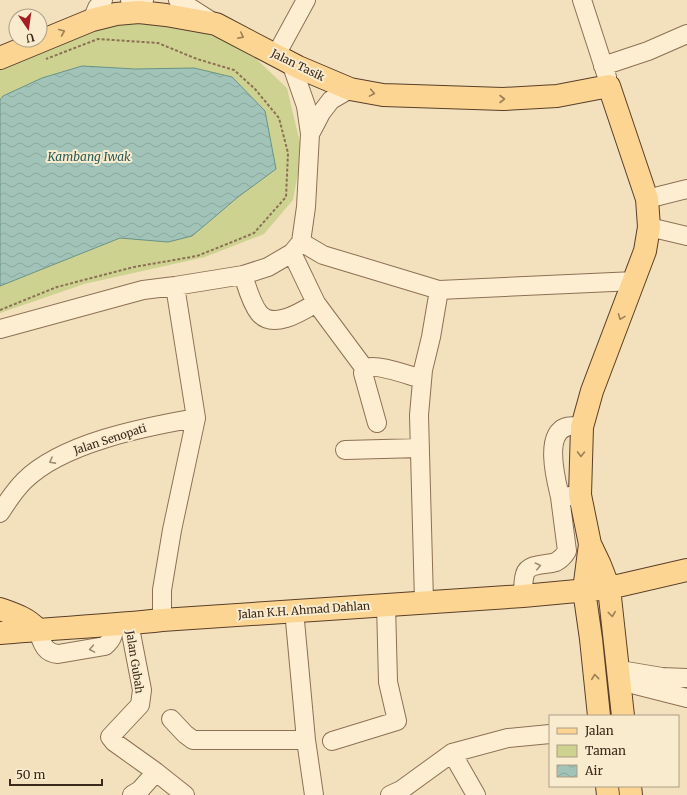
<svg xmlns="http://www.w3.org/2000/svg" width="687" height="795" viewBox="0 0 687 795" font-family="Merriweather,serif">
  <defs>
    <pattern id="water-waves" width="16" height="10" patternUnits="userSpaceOnUse"><rect width="16" height="10" fill="#a2c4b8"/><path d="M0 5q4-4 8 0t8 0" fill="none" stroke="#8ca89e"/></pattern>
  </defs>
  <rect width="100%" height="100%" fill="#f3e1be"/>
  <path fill="#cdd291" d="M146 20 198 30 250 53 287 88 302 151 293 200 264 234 205 257 84 284 0 313V69L88 29Z"/>
  <path fill="url(#water-waves)" stroke="#689386" d="M82 66 135 69 194 68 232 77 265 111 276 169 238 197 192 236 168 242 120 238 0 286V100L3 96 42 78Z"/>
  <g fill="none" stroke-linecap="round" stroke-linejoin="round">
    <g stroke="#8d7054" stroke-width="20">
      <path id="minor" d="M130 0 139 2 144 0
        M178 0 211 21
        M582 0 607 77
        M92 20 97 8 103 0
        M276 55 306 0
        M291 63 306 106 310 134
        M603 66 648 51 687 34
        M647 199 687 189
        M649 227 687 236
        M301 242 323 255 439 290 635 281
        M243 275C247 287 251 303 259 313 273 330 301 312 316 303L292 253
        M316 303 365 369
        M0 329 143 290 175 286 243 275 268 267 292 253 301 242 306 207 310 134 321 113 331 100 350 89
        M377 423 363 373C364 371 364 369 366 368 376 363 410 376 422 379
        M345 450 420 448
        M571 496 560 497C556 480 544 435 566 427 570 425 577 427 582 427
        M0 513C7 502 14 491 24 481 62 443 144 427 196 418
        M523 596C523 589 523 580 525 574 528 563 547 565 556 562 561 559 564 556 567 551L560 497
        M424 601 419 415 423 370 431 337 439 290
        M294 610 306 740 314 795
        M162 620V590L172 530 196 418 175 286
        M129 623 142 690 140 705 110 737 114 742 156 772 185 795
        M37 629C42 641 43 653 58 654L105 646C113 639 114 634 114 624
        M626 671 662 677 687 678
        M620 681 687 698
        M171 719 185 734 193 740H306
        M332 741 397 721 388 682 386 604
        M452 753 476 795
        M132 795 140 790 156 772
        M390 795 401 790 452 753 508 738 550 734"/>
    </g>
    <g stroke="#5a3e29" stroke-width="24">
      <path id="major" d="M0 58 92 20 116 14 139 12 166 15 216 24 298 67 350 89 383 95 503 99 557 96 609 86 647 199 649 227 645 251 592 391 582 427 580 495 590 544 600 565 609 588 623 716
        M590 544 584 590 591 639 599 716
        M0 609C14 614 27 618 37 629
        M0 633C54 628 108 626 162 620L523 596 609 588 687 570
        M607 786 608 795
        M630 786 631 795"/>
    </g>
    <path stroke="#8d7054" stroke-width="2" stroke-dasharray="3 2" stroke-linecap="butt" d="M0 310 57 287 134 267 197 256 237 240 254 233 286 197 288 153 279 118 255 89 234 70 197 59 158 43 98 39 46 59"/>
    <use href="#minor" stroke="#fdeed2" stroke-width="18"/>
    <use href="#major" stroke="#fbd591" stroke-width="22"/>
  </g>
  <defs><path id="oneway-chevron" d="M-2-3.5L2.5 0L-2 3.5" fill="none" stroke-width="1.6" stroke-linecap="round" stroke-linejoin="round"/></defs>
  <g stroke="#9b7f56">
    <use href="#oneway-chevron" transform="translate(62 32) rotate(-23)"/>
    <use href="#oneway-chevron" transform="translate(241 36) rotate(27)"/>
    <use href="#oneway-chevron" transform="translate(372 93) rotate(10)"/>
    <use href="#oneway-chevron" transform="translate(502 99)"/>
    <use href="#oneway-chevron" transform="translate(621 317) rotate(111)"/>
    <use href="#oneway-chevron" transform="translate(581 454) rotate(91)"/>
    <use href="#oneway-chevron" transform="translate(612 614) rotate(83)"/>
    <use href="#oneway-chevron" transform="translate(595 677) rotate(-96)"/>
  </g>
  <g stroke="#9c8c76">
    <use href="#oneway-chevron" transform="translate(52 461) rotate(151)"/>
    <use href="#oneway-chevron" transform="translate(538 566) rotate(-13)"/>
    <use href="#oneway-chevron" transform="translate(92 649) rotate(170)"/>
  </g>
  <g text-anchor="middle" dominant-baseline="central" stroke-width="4" stroke-linejoin="round" paint-order="stroke">
    <g font-size="11" fill="#3b291b" stroke="#f9ebce">
      <text transform="translate(298 65) rotate(26)">Jalan Tasik</text>
      <text transform="translate(110 439) rotate(-18)">Jalan Senopati</text>
      <text transform="translate(304 610) rotate(-4)">Jalan K.H. Ahmad Dahlan</text>
      <text transform="translate(135 662) rotate(81)">Jalan Gubah</text>
    </g>
    <g font-size="12" font-style="italic" fill="#285c57" stroke="#f9ebce">
      <text x="89" y="156">Kambang Iwak</text>
    </g>
  </g>
  <rect x="549" y="715" width="130" height="72" fill="#f9ebce" stroke="#ad9d86"/>
  <rect x="557" y="728" width="20" height="6" fill="#fbd591" stroke="#ad9d86"/>
  <text x="585" y="735" font-size="12" fill="#3b291b">Jalan</text>
  <rect x="557" y="745" width="20" height="12" fill="#cdd291" stroke="#ad9d86"/>
  <text x="585" y="755" font-size="12" fill="#3b291b">Taman</text>
  <rect x="557" y="765" width="20" height="12" fill="url(#water-waves)" stroke="#ad9d86"/>
  <text x="585" y="775" font-size="12" fill="#3b291b">Air</text>
  <g transform="translate(28 28) rotate(167)"><circle r="19" fill="#f9ebce" stroke="#ad9d86"/>
  <path d="M0-3L7 15L0 10L-7 15Z" fill="#a31d24"/>
  <text y="-6" font-size="11" font-weight="bold" text-anchor="middle" fill="#3b291b">U</text>
  </g>
  <path d="M10 779v6h92v-6" fill="none" stroke="#3b291b" stroke-width="2"/>
  <text x="16" y="779" font-size="12" fill="#3b291b" stroke="#f9ebce" stroke-width="3" paint-order="stroke">50 m</text>
</svg>
